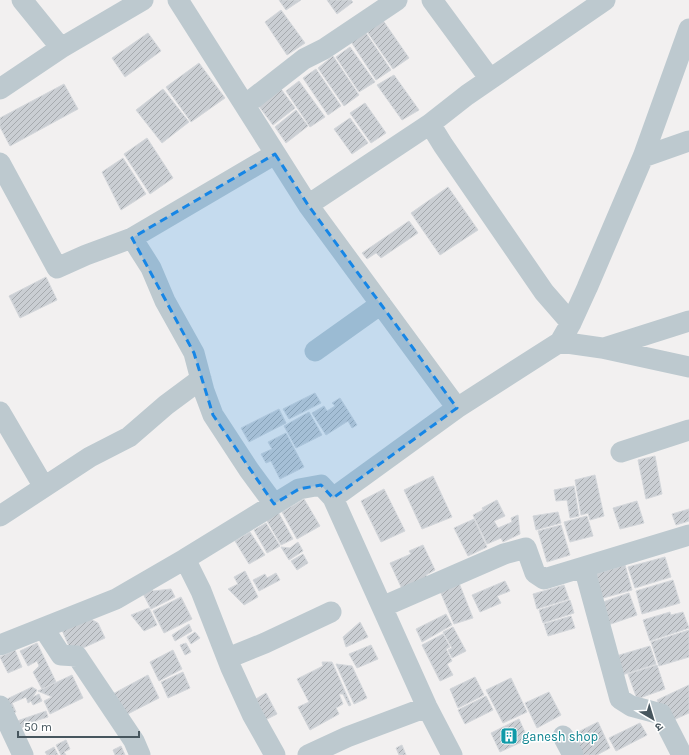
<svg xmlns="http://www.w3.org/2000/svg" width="689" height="755" viewBox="0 0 689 755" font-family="Karla,'Noto Sans Devanagari',sans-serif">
  <defs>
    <pattern id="building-hatch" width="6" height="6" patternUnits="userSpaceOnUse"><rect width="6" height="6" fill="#caced3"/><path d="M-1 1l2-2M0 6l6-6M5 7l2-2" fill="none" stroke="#a6aaae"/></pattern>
  </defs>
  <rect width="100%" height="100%" fill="#f2f0f0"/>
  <path fill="url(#building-hatch)" stroke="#d4d7db" d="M279 0H301L286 10Z
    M327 0H351L353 2 337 14Z
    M281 10 305 43 287 55 265 22Z
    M382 19 409 58 393 69 366 30Z
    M364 30 391 70 376 80 350 40Z
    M148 33 161 51 125 77 112 58Z
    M350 47 375 82 359 92 336 57Z
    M333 56 359 95 344 106 318 68Z
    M199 63 225 98 191 122 166 87Z
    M316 69 341 106 328 115 303 78Z
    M394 75 419 110 402 120 377 85Z
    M299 81 325 117 310 127 286 91Z
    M64 84 78 109 10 146 0 127V118Z
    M163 89 189 122 162 143 136 110Z
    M281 89 295 108 273 125 258 105Z
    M365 103 386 133 371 143 350 113Z
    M296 110 308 126 286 143 275 127Z
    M350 118 368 143 352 154 334 129Z
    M147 138 173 178 150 194 124 154Z
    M123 158 146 194 121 210 102 172Z
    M448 187 478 230 440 255 411 213Z
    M409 221 418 233 381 258 376 253 367 259 362 253Z
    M46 277 57 300 20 318 9 296Z
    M315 393 321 403 289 419 283 409Z
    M340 398 357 425 352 428 348 421 326 435 312 413 324 406 327 411 335 406 332 403Z
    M279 409 286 423 249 442 241 428Z
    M309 412 322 435 296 448 284 426Z
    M286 433 304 467 280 479 271 461 266 463 261 454 272 449 268 442Z
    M655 456 662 494 646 499 638 460Z
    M595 475 604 516 590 520 588 513 581 515 575 480Z
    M433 476 452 517 422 529 404 490Z
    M574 486 579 516 570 518 567 500 556 501 554 490Z
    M384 489 405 531 381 542 361 501Z
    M304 499 320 526 297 539 282 512Z
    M497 500 505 516 494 521 498 528 512 522 511 518 518 515 520 534 503 542 501 538 487 544 473 515 483 510 482 508Z
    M637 501 644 523 620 529 613 508Z
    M689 509V521L676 525 672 514Z
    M278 512 293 539 281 545 266 519Z
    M558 512 561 523 536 530 533 516Z
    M587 516 593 536 570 542 564 522Z
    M474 519 487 547 468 556 454 528Z
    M266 523 280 546 267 553 254 530Z
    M561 525 570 555 547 562 538 531Z
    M250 532 265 555 249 564 235 541Z
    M298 542 303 551 289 560 281 547 290 548Z
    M423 545 435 570 426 575 427 577 402 589 390 563 411 554 409 551Z
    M303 554 308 563 297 570 291 561Z
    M665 557 671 577 635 588 628 567Z
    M625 565 632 590 596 600 589 576Z
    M245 571 258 597 244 605 228 589 238 584 234 577Z
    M276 573 280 580 259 591 253 580 265 574 267 578Z
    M673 580 680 603 642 614 636 591Z
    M505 581 510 591 497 596 501 603 480 612 472 595Z
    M149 583 153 591 171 589 175 597 151 609 140 588Z
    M459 583 473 618 454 624 440 591Z
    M564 585 569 599 537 609 533 594Z
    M629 593 637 615 605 626 597 604Z
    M181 597 192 619 164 633 153 611Z
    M570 600 574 613 543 623 539 610Z
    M149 608 157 625 144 631 131 615Z
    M670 612 671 615 683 612 689 628 650 641 643 620Z
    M446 614 452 625 422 642 416 629Z
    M571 616 575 628 548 636 544 624Z
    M89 618 98 623 105 638 72 653 62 630Z
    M360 622 368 637 346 647 343 637Z
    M189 624 192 631 175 641 172 635Z
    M453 627 466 651 452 658 448 650 452 648 443 632Z
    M689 630V657L659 666 651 642Z
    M195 632 200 638 191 644 187 637Z
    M443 634 450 647 446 649 452 661 447 664 453 675 440 681 422 645Z
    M37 643 56 682 42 689 33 672 39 666 37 661 28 666 20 651Z
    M186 643 191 652 185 655 180 645Z
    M371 645 378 659 357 668 349 654Z
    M650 646 656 664 622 675 616 656Z
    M15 650 22 667 8 673 0 657Z
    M173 650 182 669 159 681 150 662Z
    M322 662H332L351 705 349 706 343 694H339L343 704 336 708 339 714 310 730 298 707 309 702 297 679 323 666Z
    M336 664 352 666 367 698 354 704Z
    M657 665 665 689 637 699 628 674Z
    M183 672 190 688 168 698 161 682Z
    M72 675 83 698 50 714 44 701 52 697 38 691Z
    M148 675 159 698 120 718 109 696Z
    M475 677 484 695 458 708 450 689Z
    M511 678 527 712 503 723 486 690Z
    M689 685V713L669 722 657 700Z
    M32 687 37 690 33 697 39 694 42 701 33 705 31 701 28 703 26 697 12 703 16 712 8 715 5 700Z
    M549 692 561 715 537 728 525 703Z
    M266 693 277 714 265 720 254 700Z
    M486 696 493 710 465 724 458 710Z
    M46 711 48 717 38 720 17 730V721Z
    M519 719 528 739 500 752 491 733Z
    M598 722 610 748 597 755H577L568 737Z
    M640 723 647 735 616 751 609 738Z
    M66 740 70 749 64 752 66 755H61L56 745Z
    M402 745 406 755H399L396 748Z
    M121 746 125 755H115L113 750Z
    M54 747 58 755H47L45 752Z"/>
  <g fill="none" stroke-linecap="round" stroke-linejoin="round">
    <path stroke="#bdc9cf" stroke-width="21" d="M22 0 61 48
      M178 0 308 205
      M432 0 490 79
      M0 89 61 48 143 0
      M245 105 304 59 324 49 397 0
      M430 124 308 205 457 408
      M643 157 689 141
      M0 163 57 268 86 255 132 238 151 268 165 301 194 353 204 391 213 415 249 470 274 504
      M132 238 275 154
      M571 323 544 292 443 145 430 124 467 95 605 0
      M560 342 602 348 689 367
      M604 348 689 321
      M315 351 381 304
      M0 412 44 487
      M621 452 689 430
      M0 516 90 457 129 437 166 405 201 379
      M584 567 620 699 631 706 661 714 682 755
      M382 607 504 554 526 548 535 573 544 579 689 535
      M44 629 61 655 77 656 134 741 140 755
      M0 645 116 599 185 559
      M228 658 265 643 331 612
      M0 706 23 755
      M563 736 573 755
      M275 755 252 714 231 668 201 591 185 559 299 489 321 485 333 498
      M308 755 347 737 427 707
      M452 755 427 707 333 498 457 408 560 342 571 323 587 288 643 157 689 29"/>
  </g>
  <path fill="#1686e6" fill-opacity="0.2" stroke="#1686e6" stroke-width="3" stroke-dasharray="8 5" stroke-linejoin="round" d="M275 154 308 205 457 408 333 498 321 485 299 489 274 504 213 415 194 353 132 238Z"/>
  <defs>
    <g id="building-square" transform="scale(0.9)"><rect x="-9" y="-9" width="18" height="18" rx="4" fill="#0f9aa8" stroke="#fff"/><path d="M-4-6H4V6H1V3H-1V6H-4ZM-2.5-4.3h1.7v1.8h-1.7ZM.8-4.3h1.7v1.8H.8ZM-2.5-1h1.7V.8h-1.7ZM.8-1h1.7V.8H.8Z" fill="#fff"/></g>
  </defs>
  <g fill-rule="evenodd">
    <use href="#building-square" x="509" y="736"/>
  </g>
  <g text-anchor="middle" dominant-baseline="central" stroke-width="3" stroke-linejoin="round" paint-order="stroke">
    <g font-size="13" fill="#0d838f" stroke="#fff" text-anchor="start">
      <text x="522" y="736">ganesh shop</text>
    </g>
  </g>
  <g transform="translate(653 719) rotate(142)" stroke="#ffffff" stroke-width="3" paint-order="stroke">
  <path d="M0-3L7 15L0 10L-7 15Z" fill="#47565e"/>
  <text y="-6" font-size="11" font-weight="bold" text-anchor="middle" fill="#47565e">उ</text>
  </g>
  <path d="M18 731v6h121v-6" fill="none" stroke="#47565e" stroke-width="2"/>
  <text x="24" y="731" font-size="12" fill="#47565e" stroke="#ffffff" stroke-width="3" paint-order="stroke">50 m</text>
</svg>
